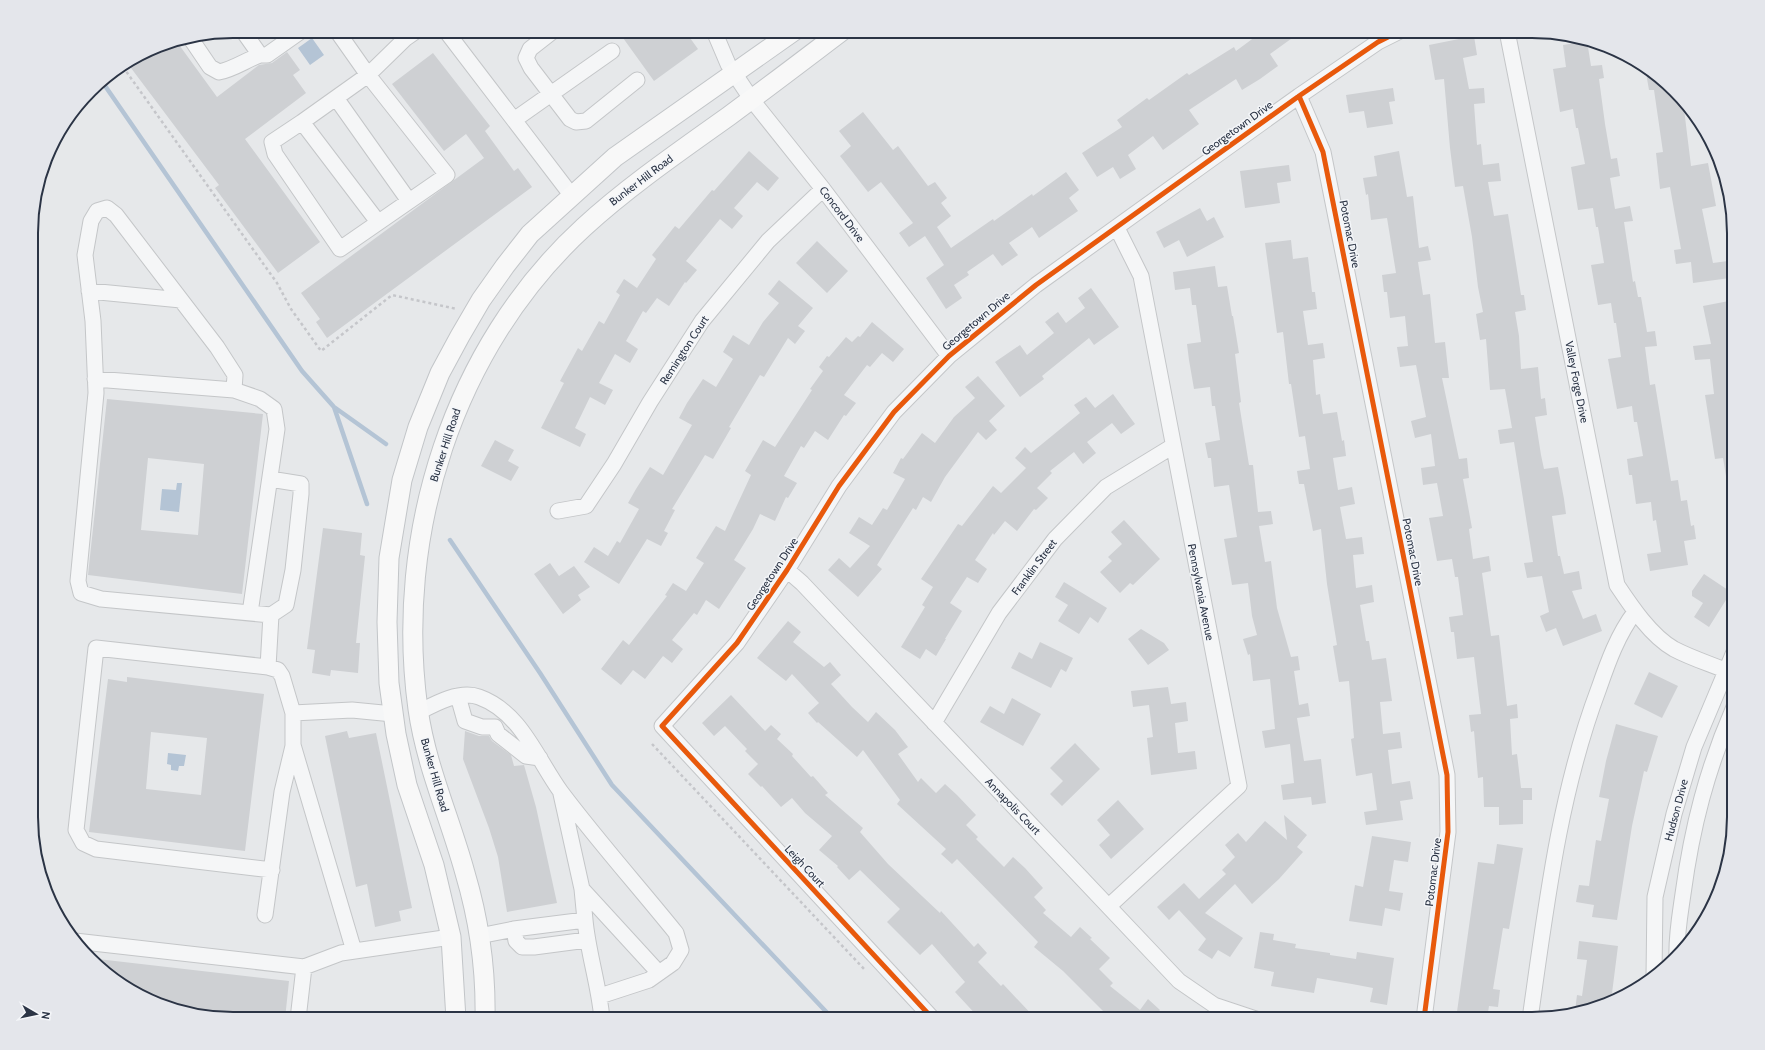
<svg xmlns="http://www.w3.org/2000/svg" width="1765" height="1050" viewBox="0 0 1765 1050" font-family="Cabin,sans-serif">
  <rect width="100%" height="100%" fill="#e6e8ea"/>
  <path fill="#b4c4d5" d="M312 38 324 55 310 65 298 48Z
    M177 483H182L179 512 160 510 162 489 176 490Z
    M168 753 186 755 184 766H179L178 771 171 770V765L167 764Z"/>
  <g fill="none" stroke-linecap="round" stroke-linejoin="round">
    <path stroke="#b4c4d5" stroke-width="4.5" d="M101 80 302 371 334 407 386 444
      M334 407 367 504
      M450 540 540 673 612 785 833 1019"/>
  </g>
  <path fill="#ced0d3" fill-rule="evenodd" d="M618 31H685L698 49 654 81Z
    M1263 31H1302L1270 54 1278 66 1260 79 1242 90 1236 79 1189 110 1199 124 1163 150 1153 136 1128 155 1136 169 1120 179 1113 167 1097 177 1082 153 1122 127 1117 120 1147 98 1149 100 1187 73 1189 75 1234 47 1236 51Z
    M1474 36 1477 55 1463 58 1469 89 1484 88 1485 103 1474 104 1477 145 1481 144 1483 165 1499 163 1501 181 1488 182 1494 216 1508 214 1521 295H1524L1526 310 1515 312 1519 336 1521 369 1538 367 1541 399 1545 398 1547 415 1535 417 1541 455 1544 469 1558 467 1564 499 1566 514 1552 516 1558 556H1560L1564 574 1579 571 1582 589 1572 591 1583 619 1596 614 1602 631 1563 646 1556 628 1546 632 1540 616 1549 612 1542 576 1527 578 1524 563 1533 562 1514 442 1500 444 1498 430 1512 428 1505 389 1490 390 1486 339 1480 340 1476 314 1483 312 1478 287 1472 237 1463 186 1455 187 1450 148 1444 79 1435 80 1429 45Z
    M1587 41 1591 66 1602 65 1604 78 1599 79 1605 124 1611 159 1617 158 1620 176 1610 178 1615 209 1630 206 1633 221 1624 222 1633 282 1635 281 1638 297H1641L1647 332 1655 331 1657 346 1645 347 1650 385 1655 384 1671 481 1678 480 1681 501 1687 500 1691 526 1694 525 1696 539 1684 541 1688 565 1650 571 1647 554 1661 552 1656 520 1653 521 1651 502 1636 504 1632 475H1629L1627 459 1643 456 1637 422H1634L1632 406 1617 409 1608 359 1621 357 1616 323H1614L1611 303 1598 305 1591 265 1604 263 1598 227H1596L1593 208 1578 210 1571 167 1585 164 1578 128H1576L1573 109 1560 112 1553 69 1566 67 1563 45Z
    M177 42 217 97 259 65 272 63 287 52 300 70 293 75 306 93 245 139 320 242 278 273 215 188 219 185 128 64 156 46Z
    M433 53 490 126 485 131 514 171 518 168 532 187 327 338 316 322 320 319 301 293 484 158 466 134 444 151 392 84Z
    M1645 67 1675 90 1689 108 1684 109 1691 166 1708 163 1716 206 1702 209 1713 263 1728 261 1730 278 1693 283 1691 262 1676 264 1674 250 1681 249 1670 187 1660 189 1656 153 1663 152 1654 90H1649Z
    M1393 88 1395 101 1389 102 1393 124 1367 128 1364 111 1349 113 1346 95Z
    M863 112 893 150 898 146 928 186 935 182 947 198 941 203 951 216 937 227 951 248 993 219 994 221 1032 194 1033 196 1066 172 1079 190 1069 198 1078 211 1039 238 1032 227 1009 243 1018 255 1002 266 993 254 967 272 969 275 954 285 962 298 946 309 926 278 944 265 925 236 909 247 899 233 913 223 881 182 868 192 840 156 851 146 839 131Z
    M749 151 779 178 768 191 757 182 734 208 743 216 732 229 720 219 686 261 697 270 686 283 685 282 669 306 657 298 646 313 643 311 626 341 638 349 630 363 615 354 599 383 613 390 605 405 590 397 575 428 586 434 580 447 541 428 564 383 560 381 578 348 582 351 599 321 604 324 620 295 616 292 624 279 637 288 656 259 652 255 675 226 679 229 712 190 714 191Z
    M1399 151 1407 197 1413 196 1419 248 1428 246 1431 260 1418 262 1423 295 1430 294 1435 343 1445 342 1449 378H1442L1459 459 1467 458 1469 478 1463 479 1472 528 1469 529 1473 559 1489 556 1491 571 1482 573 1491 636 1499 635 1507 706 1517 704 1518 718 1510 719 1512 755 1517 754 1521 788H1532V800H1523V824L1499 825V807H1484L1483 777 1478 778 1474 731 1471 732 1469 715 1481 714 1474 657 1457 659 1454 632H1451L1449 617 1463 615 1458 577H1455L1452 559 1437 561 1429 518 1443 516 1437 483 1423 485 1421 468 1435 466 1431 434 1415 438 1411 421 1426 417 1416 365 1400 367 1397 347 1408 346 1405 316 1390 318 1387 292H1384L1382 275 1396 273 1387 218 1371 220 1368 194 1366 195 1363 178 1377 176 1374 156Z
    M1289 165 1291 181 1277 183 1280 203 1245 208 1240 171Z
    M1200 208 1207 221 1214 217 1224 237 1187 257 1179 240 1164 248 1156 232Z
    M1291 240 1293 259 1308 257 1312 292H1315L1317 309 1303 311 1308 345 1323 343 1325 358 1313 360 1316 395 1320 394 1323 414 1337 412 1342 441 1344 440 1346 456 1333 458 1338 490 1352 487 1355 504 1340 507 1346 539 1362 537 1364 554 1353 555 1356 588 1372 585 1374 602 1360 605 1366 641H1369L1372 660 1386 658 1392 701 1380 702 1383 734 1400 732 1402 748 1388 750 1392 784 1410 781 1413 799 1400 801 1403 820 1366 825 1364 812 1377 810 1372 773 1356 776 1351 739 1354 738 1349 681 1339 682 1333 646 1337 645 1327 584 1321 529 1313 531 1304 484H1299L1297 471 1310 469 1305 436 1299 437 1291 384H1289L1283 332 1277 333 1265 243Z
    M817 241 848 271 827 293 796 263Z
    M1215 266 1218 287 1227 286 1232 316H1233L1239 353 1235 354 1241 402 1239 403 1249 465H1253L1258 512 1271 511 1273 524 1259 526 1265 562 1271 561 1277 608 1291 657 1298 656 1300 670 1294 671 1299 705 1308 703 1310 716 1297 718 1304 761 1321 759 1326 803 1312 805 1311 797 1283 800 1281 785 1294 783 1290 744 1265 748 1262 731 1275 729 1270 679 1253 681 1250 654 1248 655 1243 639 1257 635 1252 616 1248 583 1232 585 1224 539 1237 537 1229 485 1214 487 1211 458H1208L1205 443 1220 440 1215 406H1212L1210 387 1194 389 1189 360 1187 344 1201 342 1196 305H1192L1190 288 1175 290 1173 272Z
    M779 280 813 308 798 326 805 331 795 344 788 338 764 377 760 375 729 427 731 428 713 459 705 455 672 509 675 510 664 531 668 533 661 546 647 539 619 584 584 562 594 547 608 556 617 541 620 543 639 509 628 503 636 489 650 467 663 475 692 425 679 418 687 403 703 379 716 387 733 359 723 352 733 335 749 345 763 322 779 303 768 294Z
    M1091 288 1119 327 1094 345 1089 338 1042 376 1044 379 1020 397 995 362 1020 345 1027 355 1054 333 1045 322 1058 312 1066 323 1085 308 1078 298Z
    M1734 300V316L1727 318 1731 359H1734V482H1727L1723 458 1715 459 1705 395 1714 394 1710 359 1695 360 1693 346 1711 344 1703 306Z
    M872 322 904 349 893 362 882 353 870 367 867 365 844 395 856 403 846 416 844 415 828 440 815 431 804 448 801 446 784 476 797 483 788 498 786 497 775 521 760 514 753 529 734 560 746 568 719 609 706 600 697 615 694 613 672 640 683 649 672 663 663 656 645 679 633 670 621 685 601 669 623 640 629 645 667 596 665 595 673 583 686 591 704 563 696 558 716 526 725 531 751 475 745 471 763 440 775 447 812 390 810 389 823 371 819 367 827 356 829 357 846 337 852 342 858 336 860 337Z
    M978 376 1005 406 989 421 997 430 986 440 978 432 945 477 931 502 923 497 916 510 913 508 877 565 882 569 858 597 828 570 839 558 850 568 870 546 849 533 859 517 872 525 883 508 887 510 905 479 893 473 901 458 903 459 922 433 935 443 954 417 975 398 965 387Z
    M1113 394 1135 424 1121 434 1112 423 1087 442 1096 453 1083 464 1074 452 1050 471 1052 473 1037 488 1048 498 1036 510 1034 509 1017 531 1005 521 994 535 993 533 975 560 987 569 978 583 967 577 950 603 962 611 945 639H946L936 656 926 649 920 659 901 647 925 607 922 605 933 587 921 579 958 524 962 526 993 486 1001 493 1026 468 1015 458 1025 447 1031 453 1080 413 1074 405 1086 397 1095 408Z
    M107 399 263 414 242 594 88 575ZM148 458 204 464 198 535 141 530Z
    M495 440 514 450 508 461 519 467 511 481 481 466Z
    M1124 520 1160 559 1133 585 1130 583 1120 593 1100 572 1112 561 1108 557 1122 544 1111 532Z
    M323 528 362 533 360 555 365 556 356 643H360L358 673 331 670 330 676 312 673 315 650 307 649Z
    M550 563 559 576 574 566 590 587 578 595 581 600 563 614 534 574Z
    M1704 574 1731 592 1709 627 1694 617 1703 603 1692 596V591Z
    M1064 582 1107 608 1098 623 1090 617 1079 634 1058 621 1068 605 1055 597Z
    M788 621 801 632 793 642 824 667 830 662 841 675 831 684 852 707 868 722 876 712 895 730 908 747 898 754 918 782 921 778 936 793 945 784 957 795 976 815 966 825 978 837 976 839 1004 867 1013 857 1025 868 1043 888 1034 897 1046 910 1043 913 1071 937 1080 927 1092 938 1090 939 1110 958 1099 969 1113 983 1110 986 1140 1010 1148 999 1160 1010 1153 1019H1111L1063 971 1034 947 1038 942 957 859 952 864 941 854 946 849 897 804 900 800 863 750 857 757 818 722 817 723 808 713 819 703 792 674 786 681 757 658Z
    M1141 629 1164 643 1169 650 1148 665 1128 639Z
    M1040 642 1073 658 1066 672 1061 669 1051 688 1011 668 1019 652 1032 659Z
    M1649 672 1678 686 1662 718 1634 704Z
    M127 677 264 694 245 851 89 832 108 679 127 682ZM151 732 207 738 201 795 146 789Z
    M1168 687 1171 704 1186 702 1188 721 1175 723 1178 753 1195 751 1197 769 1151 775 1147 738 1153 737 1149 705 1133 707 1131 691Z
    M731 695 765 731 771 725 781 734 777 739 793 754 792 756 811 777 813 776 828 793 825 795 863 828 860 832 888 864 940 913 941 911 974 947 978 943 987 953 978 962 1001 986 1003 984 1036 1019H980L955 992 965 982 932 944 920 955 887 922 900 909 860 870 849 880 837 867 838 866 819 850 832 836 805 813 792 798 781 807 762 786 761 787 748 774 758 764 745 751 747 749 725 726 714 736 702 723Z
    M1012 698 1041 714 1023 746 980 722 990 706 1004 714Z
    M1616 724 1658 736 1647 772 1644 771 1632 826 1617 920 1592 917 1594 905 1576 902 1579 885 1589 886 1596 840 1601 841 1609 799 1599 797 1606 761Z
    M347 731 349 738 376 733 412 908 399 911 401 921 375 927 367 884 356 887 325 736Z
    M465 731 479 736H489L492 741 511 755 514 766 524 765 536 807 557 903 507 912 498 857 489 828 463 759Z
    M1075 743 1100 769 1062 806 1050 794 1063 781 1050 768Z
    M1118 800 1144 829 1111 859 1099 845 1110 835 1097 820Z
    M1284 815 1307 835 1297 847 1303 852 1279 879 1252 904 1235 884 1205 913 1243 938 1230 957 1218 950 1212 959 1198 950 1206 939 1179 910 1169 920 1157 907 1184 883 1199 899 1226 874 1222 870 1235 857 1225 845 1238 833 1246 842 1265 821 1287 840Z
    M1372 836 1411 842 1408 862 1394 860 1389 891 1403 893 1400 911 1385 908 1382 926 1349 921 1355 885 1363 887Z
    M1497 844 1523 848 1509 929 1503 928 1493 989 1500 990 1498 1007 1489 1006 1487 1019H1456L1478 862 1494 864Z
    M1260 932 1274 934 1273 940 1296 944 1295 948 1330 953V955L1356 959 1357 952 1394 958 1387 1005 1370 1002 1373 988 1352 984 1317 978 1314 993 1271 986 1274 972 1254 968Z
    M1579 941 1618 946 1611 1001 1583 1012 1575 1011 1577 995 1582 996 1587 960 1577 959Z
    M89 958 289 981 285 1019H233L180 1012 132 992Z"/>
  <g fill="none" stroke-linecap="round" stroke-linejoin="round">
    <g stroke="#c4c6c8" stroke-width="17">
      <path id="minor" d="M243 31 260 55H267L301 31
        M337 31 368 75 406 38 416 31
        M446 31 572 196
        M553 31 530 49 526 58 531 68 570 119 576 122 586 121 637 80
        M714 31 728 64 752 100 823 189 949 356
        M1507 31 1617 585C1631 606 1651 636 1674 649 1693 659 1714 665 1734 674
        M191 39 210 67 219 72C234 69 246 60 260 55
        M1299 96 1323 152 1447 775 1448 832 1424 1019
        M336 98 409 201
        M514 120 612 51
        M302 122 272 142 275 154 340 249 447 175 368 75 302 122 378 222
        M89 291 181 300
        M95 379 234 390 235 375 217 347 116 215 107 208 97 211 91 221 85 255 93 321 96 393 78 581 81 593 101 599 271 615 268 667
        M234 390 260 399 274 409 277 429 250 613
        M270 479 301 484V494L293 570 286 605 271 615
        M558 511 586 506 614 464 650 402 702 321 768 241 823 189
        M787 570 802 583 1179 981 1214 1005 1256 1019
        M458 696 465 721 482 727H495L498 734 526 756 540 758
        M419 712C436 703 460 690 479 697 521 712 537 759 561 792 597 840 638 886 676 933L681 950 673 963 649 980 600 996
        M934 723 999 613 1055 539 1106 487 1173 446
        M561 794 582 889 585 920
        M272 870 96 849 83 843 76 830 96 648 268 667 278 670 282 676 293 713
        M582 889 659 973
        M1109 906 1239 786 1141 276 1117 228
        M265 915 282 792 293 746
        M514 929 516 941 522 947H534L587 940
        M479 936 514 929 585 920C588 953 599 985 602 1019
        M75 941 304 967 298 1019
        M354 951 293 745V713L352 710 393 714
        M1677 958C1676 936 1680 915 1683 894 1692 827 1707 769 1734 707
        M304 967 341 953 451 937
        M1654 976 1655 897 1674 814 1694 747 1734 652
        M933 1019 662 726 737 643 787 570 839 486 894 412 949 356 1036 285 1299 96 1378 42 1400 31
        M1530 1019C1546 907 1559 794 1599 688 1608 662 1618 634 1635 612"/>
    </g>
    <g stroke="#c2c5c8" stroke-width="21">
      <path id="major" d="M456 1019 451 937 434 865 407 785 396 734 389 683 387 622 389 558 402 480 418 427 440 373 460 336 481 300 505 266 530 234 615 157 794 31
        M485 1019C486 970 479 920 465 873 450 818 426 766 418 709 394 535 453 347 584 227 629 186 680 151 729 116 767 88 805 59 842 31"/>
    </g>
    <path stroke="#c5c6ca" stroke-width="2.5" stroke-dasharray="3 3" stroke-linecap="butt" d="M123 67 277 283 291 309 321 351 392 295 457 309
      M652 744 865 970"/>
    <use href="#minor" stroke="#f5f6f7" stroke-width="15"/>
    <use href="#major" stroke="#f8f8f8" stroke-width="19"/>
    <g stroke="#f4f6f9" stroke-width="8">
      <path id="cycleway" d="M1299 96 1323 152 1447 775 1448 832 1424 1019
        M933 1019 662 726 737 643 787 570 839 486 894 412 949 356 1036 285 1299 96 1378 42 1400 31"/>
    </g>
    <use href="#cycleway" stroke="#e8590c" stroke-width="5"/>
  </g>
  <g text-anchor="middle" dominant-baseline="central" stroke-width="3" stroke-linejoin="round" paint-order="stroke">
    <g font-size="11" fill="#2b3445" stroke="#f4f6f9">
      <text transform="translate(1237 128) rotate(-36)">Georgetown Drive</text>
      <text transform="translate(641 180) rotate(-37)">Bunker Hill Road</text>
      <text transform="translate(842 214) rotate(53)">Concord Drive</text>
      <text transform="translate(1350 234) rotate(79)">Potomac Drive</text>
      <text transform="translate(976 321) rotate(-40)">Georgetown Drive</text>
      <text transform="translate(684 350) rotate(-57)">Remington Court</text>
      <text transform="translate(1577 382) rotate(79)">Valley Forge Drive</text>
      <text transform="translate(445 445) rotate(-72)">Bunker Hill Road</text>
      <text transform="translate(1413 552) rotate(79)">Potomac Drive</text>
      <text transform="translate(1034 567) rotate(-53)">Franklin Street</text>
      <text transform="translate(772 574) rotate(-57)">Georgetown Drive</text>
      <text transform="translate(1201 592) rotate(79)">Pennsylvania Avenue</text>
      <text transform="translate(435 775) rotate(74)">Bunker Hill Road</text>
      <text transform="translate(1013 806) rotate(46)">Annapolis Court</text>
      <text transform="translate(1676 810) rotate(-75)">Hudson Drive</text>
      <text transform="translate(805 866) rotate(47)">Leigh Court</text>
      <text transform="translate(1433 872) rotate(-83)">Potomac Drive</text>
    </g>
  </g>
  <path d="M0 0H1765V1050H0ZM233 38H1532A195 195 0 0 1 1727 233V817A195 195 0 0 1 1532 1012H233A195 195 0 0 1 38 817V233A195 195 0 0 1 233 38Z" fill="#e4e6eb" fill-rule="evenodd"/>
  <path fill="none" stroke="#2b3445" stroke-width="2" d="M233 38H1532A195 195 0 0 1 1727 233V817A195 195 0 0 1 1532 1012H233A195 195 0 0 1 38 817V233A195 195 0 0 1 233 38Z"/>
  <g transform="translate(36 1014) rotate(99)" stroke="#f4f6f9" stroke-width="3" paint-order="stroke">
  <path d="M0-3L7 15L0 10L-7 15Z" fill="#2b3445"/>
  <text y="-6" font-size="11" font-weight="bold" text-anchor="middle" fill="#2b3445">N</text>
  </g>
</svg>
